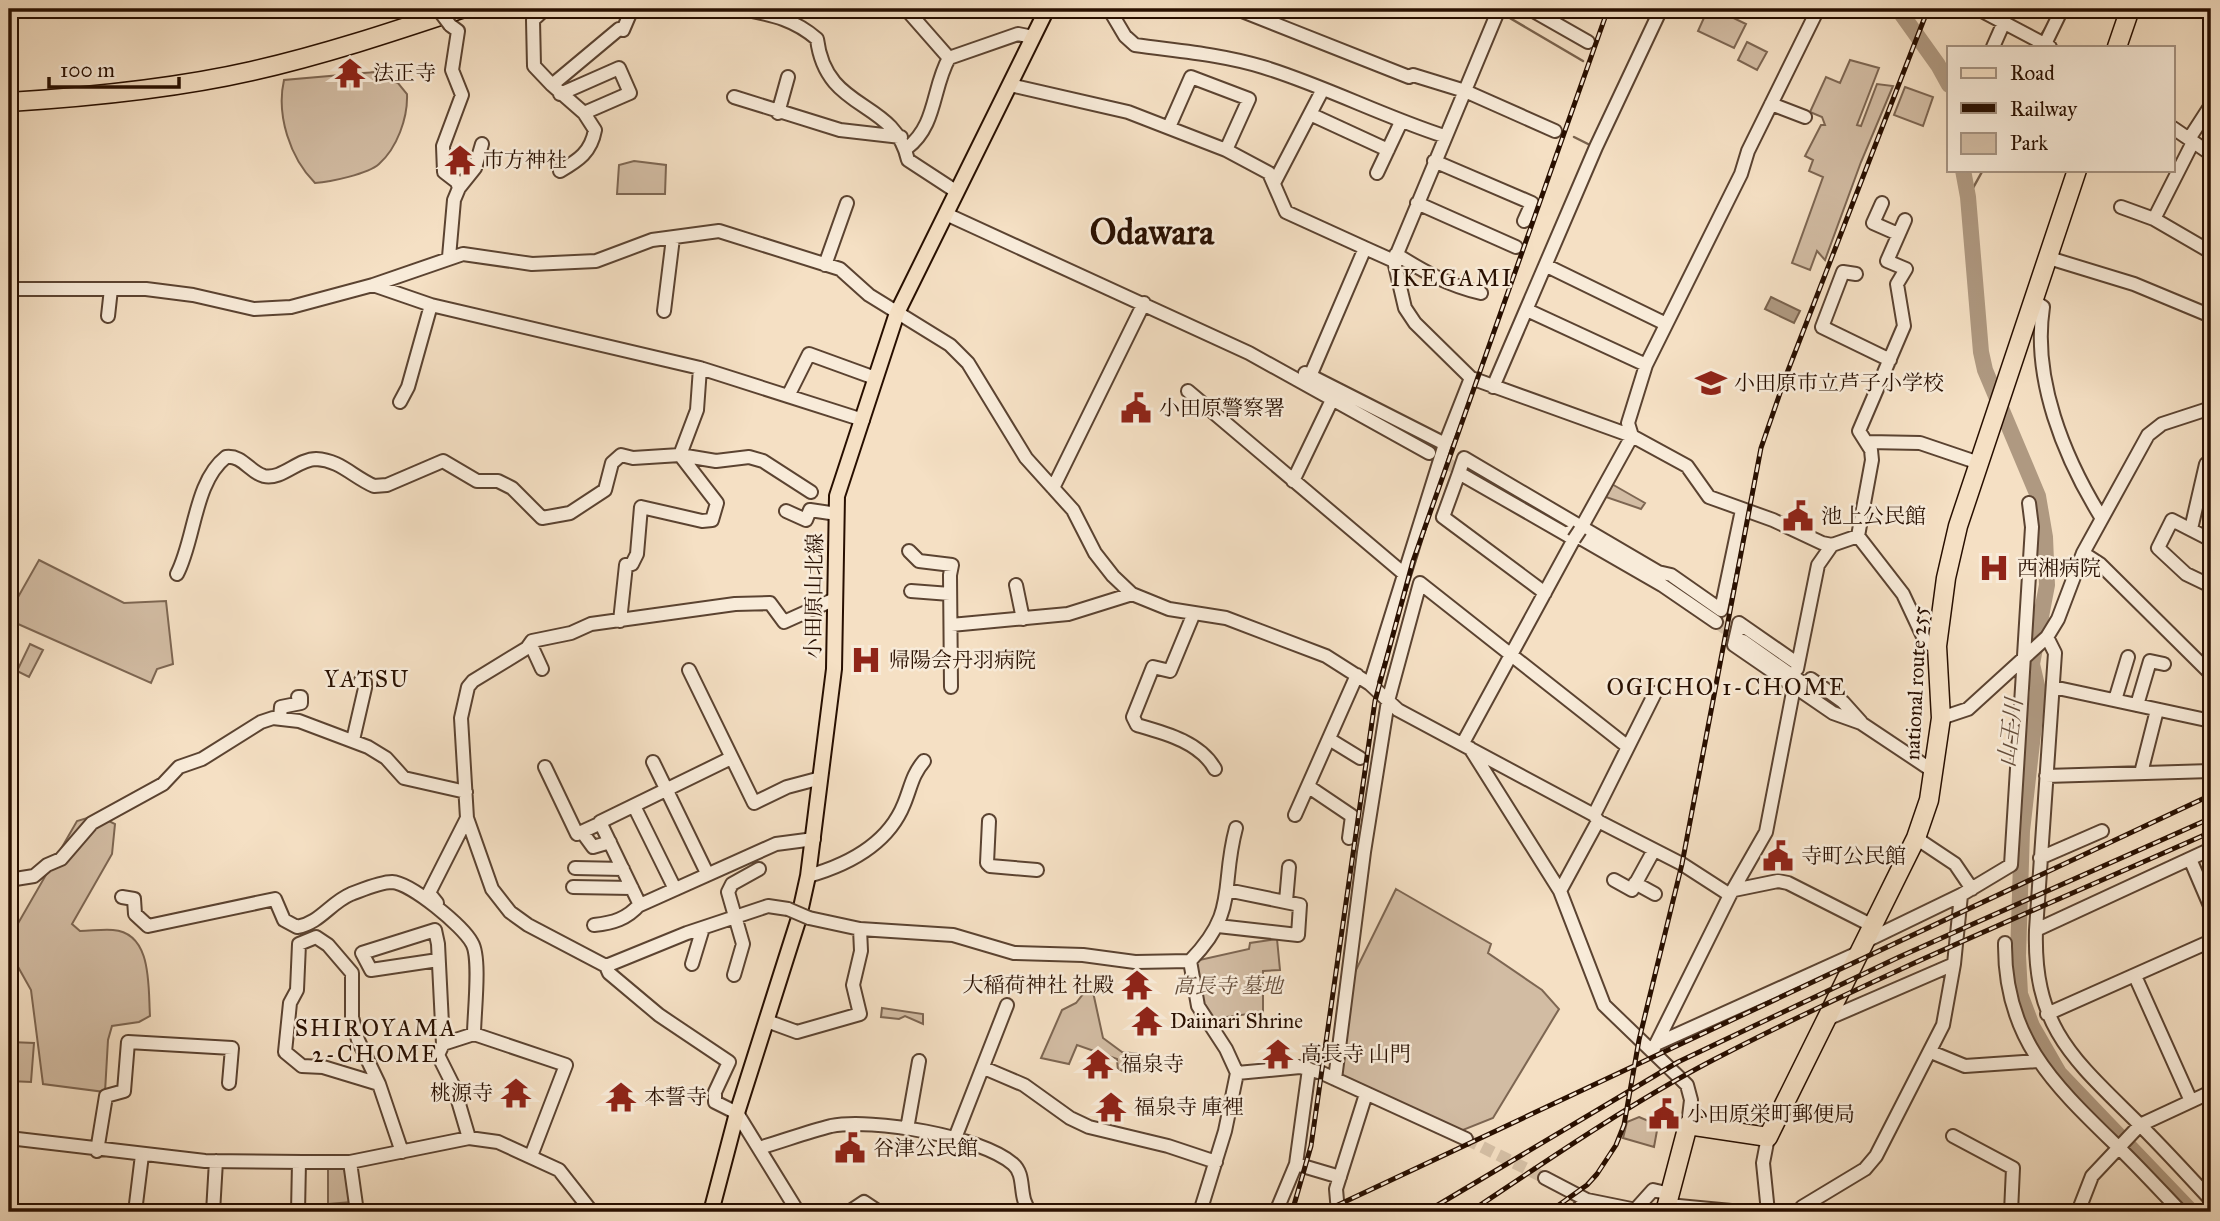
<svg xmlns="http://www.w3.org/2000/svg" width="2220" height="1221" viewBox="0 0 2220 1221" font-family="'IM FELL Great Primer','Noto Serif JP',serif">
  <rect width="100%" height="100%" fill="#f5e0c4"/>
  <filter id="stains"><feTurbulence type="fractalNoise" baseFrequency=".00286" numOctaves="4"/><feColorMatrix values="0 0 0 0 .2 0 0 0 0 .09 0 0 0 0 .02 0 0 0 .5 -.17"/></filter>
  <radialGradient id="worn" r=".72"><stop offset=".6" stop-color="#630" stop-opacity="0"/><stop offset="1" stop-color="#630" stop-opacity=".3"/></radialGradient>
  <path fill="#d2bca3" stroke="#7d6652" stroke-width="2" d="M1717 10 1746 24 1734 48 1698 31 1707 11Z
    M1747 42 1767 52 1757 70 1738 60Z
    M1850 60 1879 68 1857 125 1861 126 1877 84 1893 86 1861 162 1825 260 1817 251 1810 270 1792 263 1823 177 1809 171 1813 160 1805 156 1821 125H1825L1822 117 1810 112 1826 77 1840 83Z
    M375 72 398 83 407 94C408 118 397 148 379 164 368 174 330 182 315 183 290 158 276 115 284 80Z
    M1905 87 1933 97 1923 126 1894 115Z
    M634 161 666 165 665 194H617L619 165Z
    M1610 483 1645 503 1641 509 1603 496Z
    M39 560 124 603 166 601 173 664 157 669 151 683 9 620V613Z
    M30 644 43 650 29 677 17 671Z
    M97 815 115 824 112 854 72 924 80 931C91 931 102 929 113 930 153 933 148 988 150 1016L139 1022 112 1026 108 1040 105 1092 43 1084 31 990 17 965 9 939 77 821Z
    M1396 889 1491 944 1488 953 1542 990 1559 1009 1493 1118 1458 1132 1339 1077 1351 980Z
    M1277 939 1280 970 1263 971V1012L1212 1019 1202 1006 1195 961 1249 949 1250 943Z
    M1093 992 1103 1038 1122 1052 1140 1054 1143 1069 1118 1071 1117 1059 1077 1045 1069 1064 1041 1058 1062 1010 1076 1003 1084 993Z
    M882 1008 923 1014V1024L905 1016 899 1019 881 1017Z
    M10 1042 34 1043 31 1082 9 1081Z
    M1639 1117 1658 1125 1654 1147 1623 1138 1627 1122Z
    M348 1166 352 1202 328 1204V1167Z"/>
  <path fill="#af9981" stroke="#79624d" stroke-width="2" d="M1771 297 1800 311 1794 323 1765 309Z"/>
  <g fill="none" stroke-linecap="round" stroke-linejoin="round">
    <path stroke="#79624d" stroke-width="2.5" d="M1503 14 1583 61
      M2039 38 2049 23
      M1574 137 1592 146
      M1968 197 1983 170"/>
    <path stroke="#af9981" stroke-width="16" d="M1898 9 1938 65 1949 85
      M1963 170 1968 197 1981 352 1985 370 2038 496 2045 537 2047 585 2032 664 2038 690 2022 831 2018 956 2020 994 2032 1026 2059 1073 2192 1212"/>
    <path stroke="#d6c1a7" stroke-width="12" stroke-dasharray="12 6" stroke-linecap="butt" d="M1429 453 1466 474
      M1716 622 1741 640
      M1466 1139 1545 1178"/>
    <g stroke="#5b4331" stroke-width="16">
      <path id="minor" d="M545 9 533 20 534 66 552 85
        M743 9C772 15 794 19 817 39 826 113 894 98 908 160L957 192
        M906 9 949 58C932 88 937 125 907 148
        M1109 9 1125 36 1135 45C1177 51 1221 54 1263 67 1325 86 1382 116 1444 136
        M1237 9 1409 77 1413 75 1465 91 1555 131
        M1499 9 1394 261 1405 308 1415 323 1471 378 1632 436 1687 466 1709 497 1773 520 1822 543 1832 545 1858 536 1903 594 1926 643 1937 646
        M1530 9 1588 42
        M1911 9 1912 10
        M1978 9 2050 47
        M2045 44 2062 9
        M1993 47 2004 22
        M949 58 1018 34 1033 37
        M1010 85 1128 112 1226 150 1269 173 1286 212 1365 248 1311 374
        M560 94 619 68 630 93 584 113
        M734 97 840 130 901 137
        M1771 104 1805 117
        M778 113 788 77
        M1310 114 1388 150
        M1169 127 1191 77 1249 99 1226 150
        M2173 128 2211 154
        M2189 139 2211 105
        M1434 161 1532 203 1524 221
        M560 171C579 160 591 152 595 130L584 113 552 85 619 29 623 30 632 9
        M1377 173 1401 122
        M1274 183 1323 89
        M459 188 475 168 482 144
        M1417 203 1516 247
        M1882 203 1873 223 1898 234
        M2121 207 2154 219 2209 251
        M946 214 1249 353 1429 453
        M2154 219 2193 142
        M1365 248 1394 261
        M1396 254C1424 272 1448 285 1481 293
        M449 257 454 200 459 188 457 182 444 172 443 146 462 95 452 70 458 31 450 25
        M2049 258 2134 284 2211 316
        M825 265 847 203
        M1547 266 1666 324
        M1856 274 1843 272 1822 327 1890 360
        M373 285 463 254 532 264 596 261 652 240 719 231 840 269 869 295 950 345 968 363 1026 458 1073 510 1095 553 1113 576 1132 594 1169 609 1226 618 1326 656 1370 684 1398 710 1594 815 1598 821 1682 864 1730 895
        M9 289H146L193 295 254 309 291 307 373 285 431 305 700 368 863 420
        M2034 301 2043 307C2032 379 2064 457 2101 517
        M1527 310 1646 365
        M664 311 673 238
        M108 316 111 289
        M1305 373 1445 444 1370 684
        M1493 387 1596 147 1661 9
        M1188 391 1403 573
        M788 396 809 354 875 378
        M400 402 408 387 431 305
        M1868 442 1920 443 1979 463
        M1445 444 1471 378
        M1459 473 1443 517 1545 593
        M1293 481 1330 404
        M1053 488 1144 303
        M786 511 806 520 810 510 837 514
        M2191 529 2206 464 2211 465
        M1580 530 1632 436 1628 423 1646 365 1741 174 1748 151 1818 9
        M1570 532 1662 585 1716 622
        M1858 536 1872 460 1871 450 1859 431 1904 326 1897 284 1906 269 1887 261 1905 220
        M2211 540 2172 520 2158 548 2186 574 2211 586
        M909 551 919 561 952 565 950 575 951 687
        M2083 553 2100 564 2211 674
        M177 574C195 540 194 482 226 457 243 455 249 472 264 476 282 480 298 459 316 459 340 460 353 477 374 486L387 485 443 461 477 481H498L512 488 542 518 570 513 605 490 612 463 621 455 633 458 680 455 716 461 749 457 763 461 811 492
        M1016 585 1023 619
        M911 591 950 594
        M1194 613 1170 671 1153 667 1133 717 1137 725C1165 733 1200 742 1215 769
        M620 621 626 565 632 564 637 554 641 507 702 521 712 520 717 503 680 455 697 410 700 368
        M951 625 1068 614 1132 594
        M2047 637 2055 653 2036 930C2033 1030 2076 1061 2141 1126 2165 1150 2188 1175 2211 1200
        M1743 641 1817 693
        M531 645 542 669
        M1798 664 1739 623 1734 645 1833 713 1861 723
        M1797 669 1818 565 1832 545
        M689 670 754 803 787 787 821 778
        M1811 679 1843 702 1861 722
        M2053 687 2211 721
        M2115 700 2128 657
        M2137 705 2150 661 2164 664
        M280 718 281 707 301 703V697H298
        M1941 718 1968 709 2047 637 2058 619 2083 553 2148 435 2162 424 2211 408
        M1855 719 1933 771
        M1329 739 1360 758
        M353 740 365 688V682H360
        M1463 743 1574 539 1459 473 1464 458 1658 572 1671 575 1721 610 1742 510
        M1470 748 1560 891 1604 1005 1687 1085 1691 1100 1688 1125
        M731 758 600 822 640 905 776 844 814 839
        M653 762 705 869
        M545 767 577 834 601 823
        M2141 773 2157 710
        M2046 776 2211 771
        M1309 787 1352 816 1349 838
        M634 806 673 885
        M1295 815 1357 675
        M1594 815 1655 693
        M989 821 987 863 990 866 1037 870
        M582 832 593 847 610 842
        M1916 838 1955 864 1972 889
        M2040 858 2102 831
        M2190 859 2211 908
        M575 868 623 869
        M808 876C847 865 888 844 904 804 911 787 912 775 924 761
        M9 880 34 876 47 865 61 859 92 823 163 784 179 767 202 759 261 722 273 718 299 721 368 747 386 758 404 778 466 792
        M1614 880 1632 890 1654 850
        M1635 883 1655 894
        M573 887 632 888
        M1734 890 1778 881 1788 883 1873 926
        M1560 891 1598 821
        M122 897 134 899 135 914 148 926 275 899 284 920 297 927C320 923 330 903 351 894 362 890 380 882 392 882 411 883 463 926 472 943 481 958 474 1014 474 1034
        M1286 901 1289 867
        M437 903 429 893 467 818
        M809 918 860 929 953 935 1014 953 1083 955 1135 962 1190 961C1239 911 1220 887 1236 828
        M594 925C613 923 627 919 640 904
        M1218 926 1298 935 1300 905 1227 890
        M2036 930 2211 849
        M316 937 328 945 352 973V1017L358 1040 379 1084 323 1067 302 1066 285 1052 290 1003 297 990 299 944Z
        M1868 940 1961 895 2011 865 2032 527 2029 503
        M2005 943C2004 1036 2051 1082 2114 1143 2137 1165 2159 1189 2181 1212
        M438 960 371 970 362 953 435 930 438 944 443 1044
        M1190 961 1198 1006 1226 1049 1237 1073 1225 1131 1200 1212
        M692 964 703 928
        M606 966 687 933 768 906 788 909
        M734 975 743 944 728 892 732 884 759 869
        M2135 976 2191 1101
        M2047 1014 2211 941
        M1827 1019 1954 964
        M767 1021 797 1032 860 1014 853 985 861 951 860 929
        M1656 1044 1860 952
        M1653 1050 1730 895 1766 832 1794 687
        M1931 1052 1965 1066 2038 1061
        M984 1068 1024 1085 1070 1118 1089 1127 1168 1146 1216 1162
        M1237 1073 1300 1067 1322 1073 1466 1139
        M1335 1079 1364 852 1388 701 1420 583 1628 747
        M379 1084 402 1152
        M907 1129 919 1061
        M1953 1136 2013 1168 2011 1212
        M1768 1137 1763 1163 1768 1212
        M9 1138 205 1161 303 1162H350L469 1138 498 1142 559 1170 592 1212
        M469 1138 454 1087 438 1055 443 1044 474 1034 566 1065 531 1156
        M955 1138 1007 1005
        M759 1148C783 1141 807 1132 831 1126 872 1118 981 1136 1013 1164 1027 1176 1017 1198 1031 1212
        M97 1151 106 1096 124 1091 128 1042 232 1048 229 1083
        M350 1162 357 1212
        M1296 1164 1340 1177
        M1545 1178 1587 1200 1646 1212
        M1668 1205 1742 1212
        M1635 1210 1653 1190 1670 1194
        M135 1212 142 1155
        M213 1212 216 1161
        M298 1212 299 1162
        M798 1212 737 1113 715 1102V1092L729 1062 659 1015 609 973 606 966 528 925 510 912 492 889 467 818 461 718 468 687 473 681 527 648 532 641 571 633 591 624 735 604 770 603 784 622 835 599
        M849 1212 864 1202 879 1212
        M1276 1212 1296 1164 1309 1069
        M1338 1212 1336 1189 1366 1094
        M1575 1212 1587 1200
        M1800 1212 1802 1207 1865 1169 1876 1156 1943 1025 1954 964 1961 895
        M2078 1212 2092 1176 2140 1125 2211 1092"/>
    </g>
    <g stroke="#280f00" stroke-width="18">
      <path id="major" d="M711 1212 737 1113 798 921 808 876 834 669 837 496 897 313 1047 9"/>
    </g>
    <g stroke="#280f00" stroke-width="21">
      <path id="highway" d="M2117 47 2130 9
        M9 102C89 97 173 89 252 71 323 55 392 32 461 9
        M1665 1212 1688 1125 1768 1137 1916 838 1929 800 1941 718 1937 646 1946 578 1958 526 2077 170"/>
    </g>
    <use href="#minor" stroke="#f8ebd9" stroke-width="12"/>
    <use href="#major" stroke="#f5e0c4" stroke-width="14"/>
    <use href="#highway" stroke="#f5e0c4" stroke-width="18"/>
    <g stroke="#280f00" stroke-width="5">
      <path id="rail" d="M1292 1212 1311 1146 1375 701 1413 561 1608 9
        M1323 1212 2211 795
        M1426 1212 1678 1062 1899 957 2211 818
        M1470 1212C1549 1159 1629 1104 1713 1060 1875 976 2045 906 2211 832
        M1549 1212 1587 1185 1597 1174 1616 1145 1624 1125 1639 1040 1682 864 1761 448 1787 373 1928 9"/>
    </g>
    <use href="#rail" stroke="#f8ebd9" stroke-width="2.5" stroke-dasharray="8" stroke-linecap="butt"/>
    <g stroke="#5b4331" stroke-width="16" stroke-linecap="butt">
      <path id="minor-bridge" d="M438 9 450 25
        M1574 539 1580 530
        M788 909 809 918"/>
    </g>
    <use href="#minor-bridge" stroke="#f8ebd9" stroke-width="12"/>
  </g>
  <defs>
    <g id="temple-bare" transform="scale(2.415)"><path d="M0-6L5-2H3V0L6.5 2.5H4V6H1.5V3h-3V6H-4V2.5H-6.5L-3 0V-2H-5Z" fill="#8f2418" stroke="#f8ebd9" stroke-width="2.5" paint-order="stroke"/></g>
    <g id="school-bare" transform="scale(2.415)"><path d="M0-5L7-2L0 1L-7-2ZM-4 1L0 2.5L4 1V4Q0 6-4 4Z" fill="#8f2418" stroke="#f8ebd9" stroke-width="2.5" paint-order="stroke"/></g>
    <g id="civic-bare" transform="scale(2.415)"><path d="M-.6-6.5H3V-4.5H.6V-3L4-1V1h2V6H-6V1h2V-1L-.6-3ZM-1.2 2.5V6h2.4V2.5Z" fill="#8f2418" stroke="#f8ebd9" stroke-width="2.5" paint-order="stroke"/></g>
    <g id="hospital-bare" transform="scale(2.415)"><path d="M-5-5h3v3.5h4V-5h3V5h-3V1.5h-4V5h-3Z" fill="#8f2418" stroke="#f8ebd9" stroke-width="2.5" paint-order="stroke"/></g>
  </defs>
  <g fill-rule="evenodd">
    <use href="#temple-bare" x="350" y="73"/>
    <use href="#temple-bare" x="460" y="160"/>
    <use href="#school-bare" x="1711" y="383"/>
    <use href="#civic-bare" x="1136" y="408"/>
    <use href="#civic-bare" x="1798" y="516"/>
    <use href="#hospital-bare" x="1994" y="568"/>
    <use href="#hospital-bare" x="866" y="660"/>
    <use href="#civic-bare" x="1778" y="856"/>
    <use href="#temple-bare" x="1137" y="985"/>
    <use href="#temple-bare" x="1147" y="1021"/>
    <use href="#temple-bare" x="1278" y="1054"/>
    <use href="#temple-bare" x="1098" y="1064"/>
    <use href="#temple-bare" x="516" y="1093"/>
    <use href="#temple-bare" x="621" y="1097"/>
    <use href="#temple-bare" x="1111" y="1107"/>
    <use href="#civic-bare" x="1664" y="1114"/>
    <use href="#civic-bare" x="850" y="1148"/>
  </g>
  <g text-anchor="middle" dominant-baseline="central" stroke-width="5" stroke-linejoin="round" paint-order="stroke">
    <g font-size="21" fill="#280f00" stroke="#f8ebd9" text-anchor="start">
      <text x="373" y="73">法正寺</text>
      <text x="483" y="160">市方神社</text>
      <text x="1734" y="383">小田原市立芦子小学校</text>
      <text x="1159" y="408">小田原警察署</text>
      <text x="1821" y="516">池上公民館</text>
      <text x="2017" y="568">西湘病院</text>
      <text x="889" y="660">帰陽会丹羽病院</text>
      <text x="1801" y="856">寺町公民館</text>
      <text x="1114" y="985" text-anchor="end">大稲荷神社 社殿</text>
      <text x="1170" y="1021">Daiinari Shrine</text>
      <text x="1301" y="1054">高長寺 山門</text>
      <text x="1121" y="1064">福泉寺</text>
      <text x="493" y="1093" text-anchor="end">桃源寺</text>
      <text x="644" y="1097">本誓寺</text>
      <text x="1134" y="1107">福泉寺 庫裡</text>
      <text x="1687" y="1114">小田原栄町郵便局</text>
      <text x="873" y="1148">谷津公民館</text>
    </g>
    <g font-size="21" fill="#280f00" stroke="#f8ebd9">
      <text transform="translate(814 596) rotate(-89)">小田原山北線</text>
      <text transform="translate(1916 683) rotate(-87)">national route 255</text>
    </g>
    <g font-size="21" font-style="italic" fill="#644c39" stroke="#f8ebd9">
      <text x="1228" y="986">高長寺 墓地</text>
    </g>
    <g font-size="23" letter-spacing="2" fill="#280f00" stroke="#f8ebd9">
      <text x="1452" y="278">IKEGAMI</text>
      <text x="367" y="679">YATSU</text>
      <text x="1727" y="687">OGICHO 1-CHOME</text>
      <text x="376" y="1028">SHIROYAMA<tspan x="376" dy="26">2-CHOME</tspan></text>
    </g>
    <g font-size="23" font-style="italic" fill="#654d3a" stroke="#f8ebd9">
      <text transform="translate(2010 733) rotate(-83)">山王川</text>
    </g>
    <g font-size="35" font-weight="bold" fill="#280f00" stroke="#f8ebd9">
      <text x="1152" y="232">Odawara</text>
    </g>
  </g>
  <rect width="2220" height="1221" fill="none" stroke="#f5e0c4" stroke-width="35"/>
  <rect x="10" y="10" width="2199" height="1200" fill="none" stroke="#280f00" stroke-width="3.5"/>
  <rect x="18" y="18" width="2185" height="1186" fill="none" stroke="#280f00" stroke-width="2"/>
  <rect x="1947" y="46" width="228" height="126" fill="#f8ebd9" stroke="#a59382" stroke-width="2"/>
  <rect x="1961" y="68" width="35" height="10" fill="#f5e0c4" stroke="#a59382" stroke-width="2"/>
  <text x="2010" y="80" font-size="21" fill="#280f00">Road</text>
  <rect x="1961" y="103" width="35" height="10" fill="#280f00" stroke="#a59382" stroke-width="2"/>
  <text x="2010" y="116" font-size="21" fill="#280f00">Railway</text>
  <rect x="1961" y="133" width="35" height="21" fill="#d2bca3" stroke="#a59382" stroke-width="2"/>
  <text x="2010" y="150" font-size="21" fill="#280f00">Park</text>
  <path d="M49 77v10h130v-10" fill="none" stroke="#280f00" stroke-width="3.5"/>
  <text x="60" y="77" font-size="21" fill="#280f00" stroke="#f8ebd9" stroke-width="5" paint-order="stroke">100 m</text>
  <rect width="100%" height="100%" filter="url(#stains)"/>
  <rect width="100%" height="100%" fill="url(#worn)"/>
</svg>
